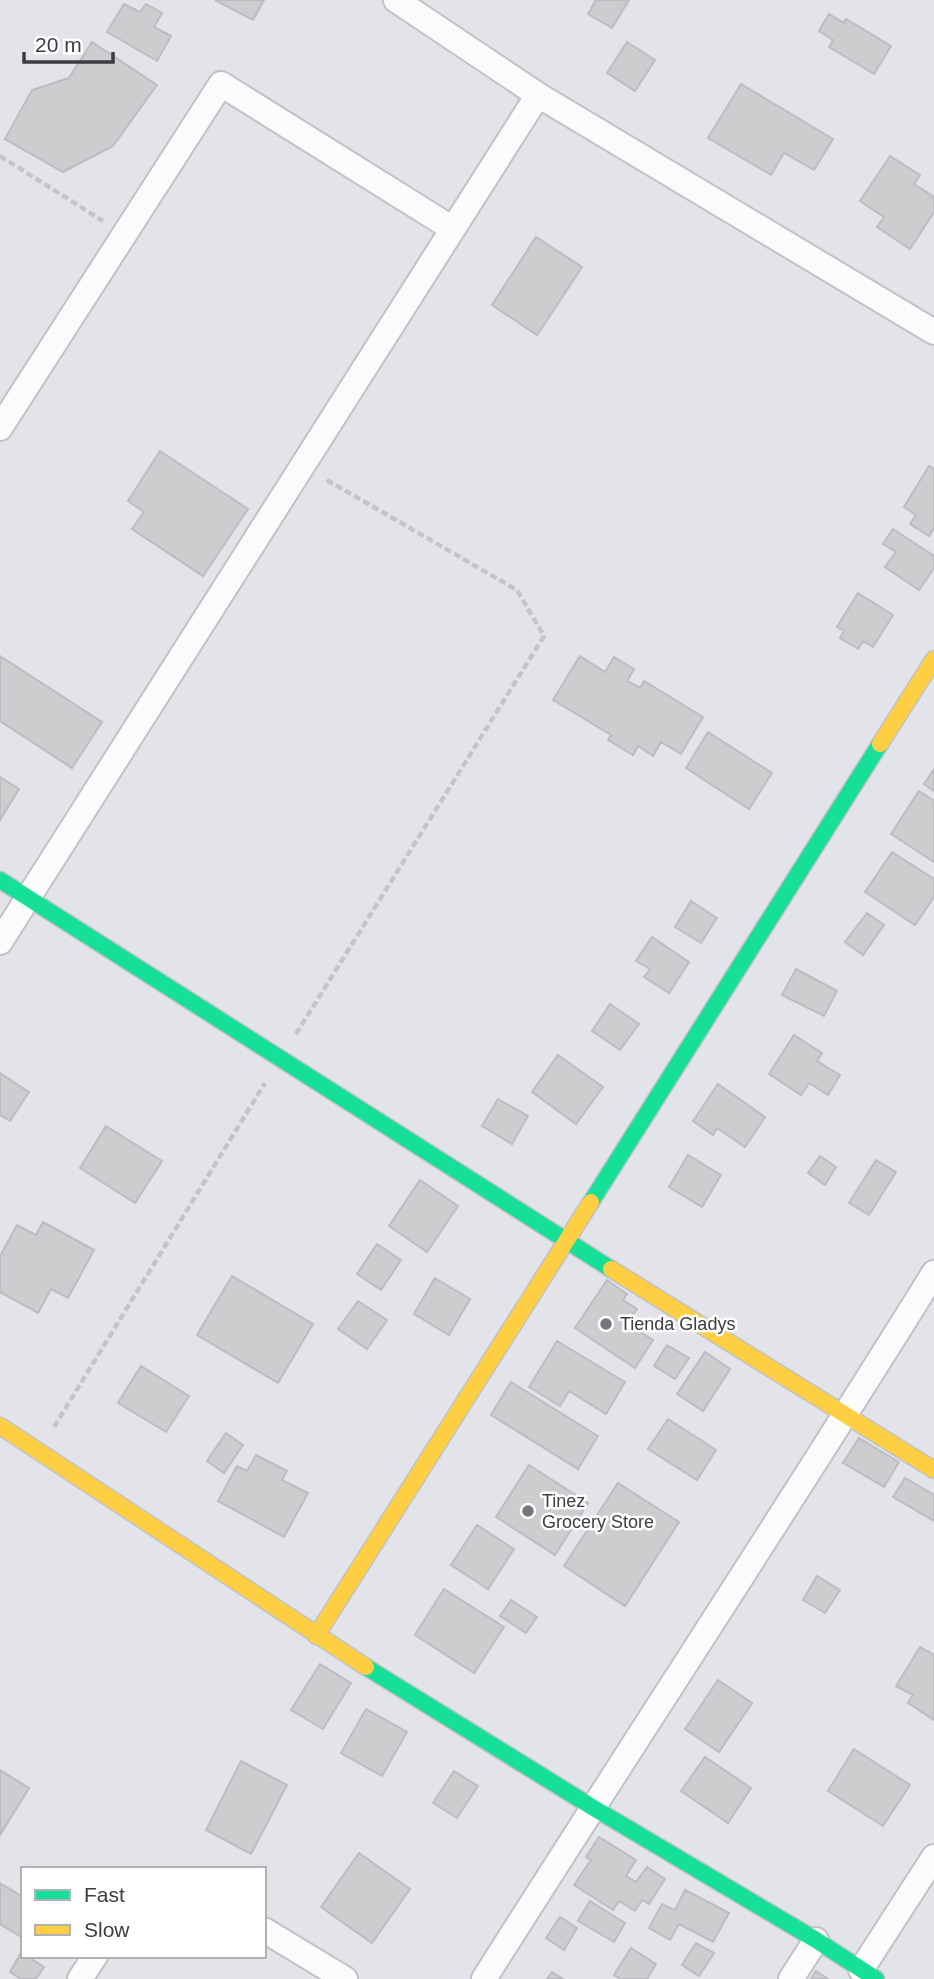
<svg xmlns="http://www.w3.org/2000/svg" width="934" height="1979" viewBox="0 0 934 1979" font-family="Helvetica,sans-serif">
  <rect width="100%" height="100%" fill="#e3e4e9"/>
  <path fill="#cdcccf" stroke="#bdbcc0" stroke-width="2" d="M215 0H264L253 20Z
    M596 0H629L612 28 588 14Z
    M124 4 140 12 146 4 162 13 154 27 171 36 157 61 107 32Z
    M829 14 844 23 846 19 891 46 874 74 829 47 833 40 819 31Z
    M92 42 157 85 113 146 63 172 5 139 32 90 69 78Z
    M627 42 655 60 635 91 607 73Z
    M741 84 833 139 814 170 784 153 771 175 708 138Z
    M890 156 920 175 914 184 934 197V212L910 249 877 227 884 217 860 201Z
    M536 237 582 267 537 335 492 305Z
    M160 451 248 509 203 576 132 529 144 512 128 501Z
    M929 466 934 469V528L929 536 910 524 916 515 904 507Z
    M893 529 934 556V568L919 590 885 567 896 552 883 544Z
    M858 593 893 615 873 647 863 641 858 649 840 638 844 631 837 627Z
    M0 656 102 722 72 768 0 721Z
    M580 656 605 672 614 657 634 669 627 681 640 688 644 681 703 717 681 754 661 742 653 756 638 746 633 755 608 740 611 735 553 700Z
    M708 732 772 773 749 809 686 768Z
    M934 769V791L924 784Z
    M0 777 19 789 0 820Z
    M919 791 934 801V862L891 834Z
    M892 852 934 879V897L915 925 865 892Z
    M691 901 717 918 701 943 675 927Z
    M867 913 884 925 863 955 845 942Z
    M652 937 689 962 669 993 644 977 650 969 636 961Z
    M796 969 837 991 824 1016 782 995Z
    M610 1004 639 1024 620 1050 592 1031Z
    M794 1035 822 1053 817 1061 840 1075 828 1095 809 1083 801 1095 769 1074Z
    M558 1055 603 1087 576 1124 532 1092Z
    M0 1073 29 1092 10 1121 0 1115Z
    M718 1084 765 1117 745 1147 717 1128 713 1135 693 1121Z
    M498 1099 528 1116 512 1144 482 1126Z
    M106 1126 162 1161 135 1203 80 1168Z
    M688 1155 721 1175 702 1207 669 1187Z
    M820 1156 836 1167 825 1185 808 1173Z
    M876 1160 896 1172 869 1215 849 1203Z
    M420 1180 458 1206 427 1252 389 1226Z
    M43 1222 94 1250 68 1298 51 1289 38 1313 0 1292V1256L17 1225 36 1235Z
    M377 1244 401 1260 381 1290 357 1274Z
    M232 1276 313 1324 278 1383 197 1335Z
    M435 1278 470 1299 449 1335 414 1314Z
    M607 1280 627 1294 623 1300 637 1309 627 1323 653 1340 635 1368 575 1328Z
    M358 1301 387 1320 367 1349 338 1329Z
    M557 1341 625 1382 606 1414 569 1391 560 1406 529 1387Z
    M667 1345 689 1358 675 1379 654 1366Z
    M705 1352 730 1369 703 1411 677 1394Z
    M141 1366 189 1396 166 1432 118 1403Z
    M511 1382 598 1436 578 1469 491 1415Z
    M668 1419 716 1450 697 1480 648 1449Z
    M226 1433 243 1445 224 1473 207 1461Z
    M859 1438 899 1462 884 1487 843 1463Z
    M256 1455 287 1471 282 1480 308 1493 284 1537 218 1501 237 1466 247 1471Z
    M529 1465 588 1503 555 1555 496 1517Z
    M905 1478 934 1495V1521L893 1497Z
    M618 1483 679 1522 625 1606 564 1566Z
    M477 1525 514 1549 488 1589 451 1565Z
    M817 1576 840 1590 825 1613 803 1600Z
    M444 1589 504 1627 474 1673 415 1635Z
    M511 1600 537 1617 526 1633 500 1616Z
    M920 1647 934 1655V1720L908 1703 913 1695 896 1686Z
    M320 1664 351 1683 323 1729 291 1710Z
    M718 1680 752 1703 719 1752 685 1729Z
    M366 1709 407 1732 382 1776 341 1753Z
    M854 1749 910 1785 883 1826 828 1791Z
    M705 1757 751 1788 728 1823 681 1791Z
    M241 1761 287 1785 251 1854 206 1830Z
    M0 1770 29 1788 0 1835Z
    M454 1771 478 1786 457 1818 433 1803Z
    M599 1837 636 1860 626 1876 636 1882 647 1867 665 1879 649 1904 642 1900 635 1911 619 1901 613 1910 574 1885 591 1860 586 1857Z
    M359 1853 410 1889 372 1943 321 1907Z
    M0 1883 23 1897V1938L0 1924Z
    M685 1890 729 1913 713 1942 679 1924 670 1940 649 1928 662 1904 675 1910Z
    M590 1901 625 1923 614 1942 578 1921Z
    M560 1917 577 1928 564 1950 546 1938Z
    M696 1943 714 1953 699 1976 682 1965Z
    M631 1948 656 1964 647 1979H620L614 1975Z
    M21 1953 23 1956H27L44 1967 36 1979H21L10 1972Z
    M816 1971 828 1979H811Z
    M552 1972 563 1979H547Z"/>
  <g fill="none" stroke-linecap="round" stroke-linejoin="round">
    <g stroke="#c1c2c5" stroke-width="28">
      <path id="street" d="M396 0 538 95 934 332
        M0 428 221 84 453 229
        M0 942 538 95
        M264 1930 345 1979
        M861 1970 934 1857
        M80 1979 95 1956
        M484 1979C633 1743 787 1510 934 1273
        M791 1979 816 1940"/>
    </g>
    <g stroke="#c1c2c5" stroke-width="19">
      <path id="fast" d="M0 880 611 1269
        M591 1202 880 744
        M366 1667 592 1807 816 1940 876 1979"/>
    </g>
    <g stroke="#c1c2c5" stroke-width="19">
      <path id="slow" d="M880 744 934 659
        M611 1269 934 1470
        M0 1426 366 1667
        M316 1636 591 1202"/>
    </g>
    <path stroke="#c5c5c7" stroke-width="4.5" stroke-dasharray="7 3.5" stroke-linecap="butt" d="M0 156 103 221
      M296 1034 544 636 517 590 325 479
      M54 1427 265 1083"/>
    <use href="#street" stroke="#fbfbfc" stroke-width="24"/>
    <use href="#fast" stroke="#16e098" stroke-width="16"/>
    <use href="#slow" stroke="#ffcf43" stroke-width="16"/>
  </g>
  <g fill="#76777c" stroke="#fff" stroke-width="2.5">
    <circle cx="606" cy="1324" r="7"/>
    <circle cx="528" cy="1511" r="7"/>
  </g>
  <g text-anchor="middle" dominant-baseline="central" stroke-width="5" stroke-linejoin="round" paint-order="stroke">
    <g font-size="18" fill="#3c3d41" stroke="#fff" text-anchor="start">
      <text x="620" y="1324">Tienda Gladys</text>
      <text x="542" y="1501">Tinez<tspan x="542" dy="21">Grocery Store</tspan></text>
    </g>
  </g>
  <rect x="21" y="1867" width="245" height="91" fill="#ffffff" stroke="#b1b1b3" stroke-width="2"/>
  <rect x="35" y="1890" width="35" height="10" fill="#16e098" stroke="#b1b1b3" stroke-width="2"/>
  <text x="84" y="1902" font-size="21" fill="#3c3d41">Fast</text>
  <rect x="35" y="1925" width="35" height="10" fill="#ffcf43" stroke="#b1b1b3" stroke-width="2"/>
  <text x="84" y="1937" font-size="21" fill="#3c3d41">Slow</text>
  <path d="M24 52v10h89v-10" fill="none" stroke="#3c3d41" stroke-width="3.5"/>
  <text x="35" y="52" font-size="21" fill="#3c3d41" stroke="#ffffff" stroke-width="5" paint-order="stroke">20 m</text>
</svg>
